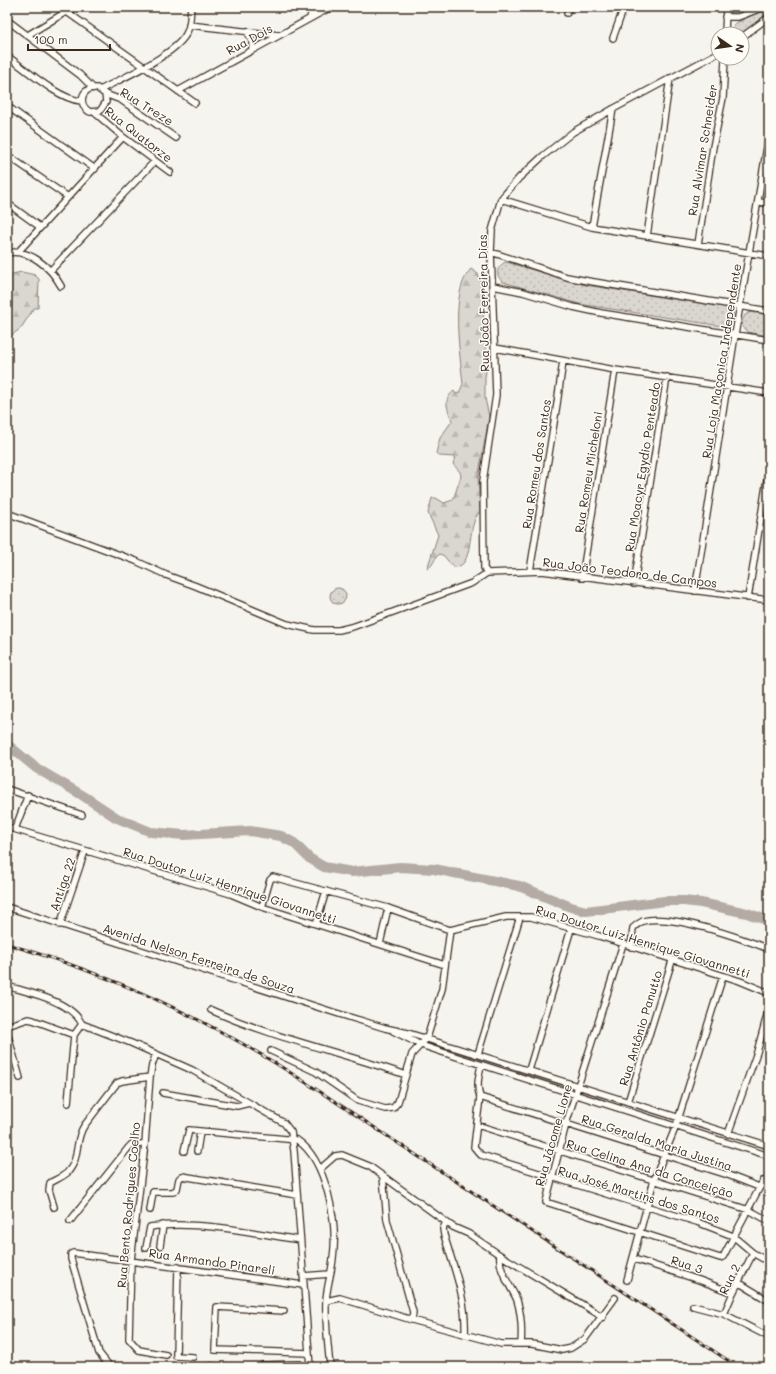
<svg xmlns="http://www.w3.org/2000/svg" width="776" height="1374" viewBox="0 0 776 1374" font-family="Mali,sans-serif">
  <defs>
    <pattern id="grass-dots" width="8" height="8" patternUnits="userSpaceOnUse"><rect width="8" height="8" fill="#dad6d0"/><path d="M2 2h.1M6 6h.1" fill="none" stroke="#bcb8b2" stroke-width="1.8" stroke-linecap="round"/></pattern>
    <pattern id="forest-firs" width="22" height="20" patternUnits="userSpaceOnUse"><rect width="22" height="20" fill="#dad6d0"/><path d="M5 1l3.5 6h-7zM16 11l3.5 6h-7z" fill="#bcb8b2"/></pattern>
  </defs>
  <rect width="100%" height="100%" fill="#f5f4ee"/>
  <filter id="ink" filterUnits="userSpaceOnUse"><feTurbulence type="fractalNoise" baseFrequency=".025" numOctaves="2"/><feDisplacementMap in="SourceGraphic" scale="8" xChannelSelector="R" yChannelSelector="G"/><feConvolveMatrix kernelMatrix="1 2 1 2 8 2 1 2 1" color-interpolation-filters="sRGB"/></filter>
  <g filter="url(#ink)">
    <path fill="url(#grass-dots)" stroke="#8a8077" d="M769 7V13L741 34H731L734 24Z
      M506 262 585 285 731 308 735 319 728 327 579 304 503 282C495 276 496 266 506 262Z
      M751 312 769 315V336L747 332 743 327 742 321 745 315Z
      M330 596a8 8 0 1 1 16 0a8 8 0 1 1-16 0Z"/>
    <path fill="url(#forest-firs)" stroke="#8a8077" d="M471 269 478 274 481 283 487 367 485 377V398L489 417 478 479 480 512C465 525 476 569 453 567L444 556 440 554C434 557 435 564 427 569L438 535 428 513 432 498H436L444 503 453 500 461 476 460 472 453 464 455 457 439 456 436 453 440 438 452 421C448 409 442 400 454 391L456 394 459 393 463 384C460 353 449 292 471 269Z
      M22 272 35 275 39 279 38 308H34L21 328 7 339V275Z"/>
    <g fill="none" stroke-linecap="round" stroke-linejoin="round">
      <path stroke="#b4aca4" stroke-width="10" d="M7 744 36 768 82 795 117 818 151 832 184 835 250 831 281 836 294 843 309 858 324 867 352 872 400 867 434 869 519 886 571 907 586 911 665 901H684L701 903 747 913 769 921"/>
      <g stroke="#3b2a1e" stroke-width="8">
        <path id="minor" d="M67 12 195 103
          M567 13 569 7
          M725 17H738L764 7
          M310 18 313 7
          M7 20 80 75 93 88
          M189 25 279 35
          M247 31 252 41V49
          M725 34 726 7
          M28 35 74 7
          M742 37 769 17
          M613 38 624 7
          M7 56C27 70 58 99 81 101
          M100 90C122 78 178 54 187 32 191 24 190 15 191 7
          M178 91 331 7
          M105 94 106 102 100 111 90 112C77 105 81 87 97 88L105 94 121 100 176 138
          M7 106 95 169
          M94 112 123 137 170 172
          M7 155 68 197
          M501 199 592 227 769 256
          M758 202 769 203
          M7 203 40 227
          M592 227 613 109
          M647 236 670 78
          M698 244 713 147 723 98 725 58
          M18 252 123 137
          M491 252 567 277 588 281 769 311
          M7 253C30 248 51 268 61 286
          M51 270 154 162
          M493 286 523 292 573 307 601 313 769 340
          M495 348 615 370 769 393
          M7 513 136 561 166 575 196 586 287 624 314 630H339L355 626 472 583 487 573
          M530 571 557 404 563 361
          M487 573 484 568 483 481 496 395 491 252 492 231 501 199 519 178 543 156 573 132 613 109 718 53
          M487 573 542 571 769 600
          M582 578 615 370
          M634 584 667 377
          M695 591 735 335 769 135
          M748 598 769 467
          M7 789 82 815
          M7 827 231 894 262 907 445 965
          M15 829 28 795
          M7 907 336 1013 385 1028 408 1033 769 1146
          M262 907 270 880 273 877 388 908 450 930 506 917H531L599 936 740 981 769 993
          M316 924 326 891
          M60 925 85 851
          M380 944 388 908
          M623 944 566 1124 546 1202 720 1258 723 1257 763 1181 769 1184
          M631 947 633 928C636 925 639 923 643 921 671 913 741 938 769 949
          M7 986C30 993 71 1001 82 1024
          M211 1010C273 1038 341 1052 406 1075
          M82 1024 131 1043 192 1070 284 1123 291 1132 294 1151 310 1367
          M7 1026 28 1019 33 1020 74 1035
          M393 1031 421 1045 451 1055 769 1156
          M7 1032 20 1078
          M271 1051 316 1072 358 1101 385 1109 393 1108 398 1102 412 1054 427 1038 442 989 450 930
          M156 1054 152 1065 150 1077 145 1144 131 1260 129 1339 139 1350 166 1355
          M478 1054 520 917
          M481 1065C479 1076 476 1085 480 1097L474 1147 481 1155 697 1222 733 1236 753 1253 769 1262
          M529 1070 571 929
          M163 1093 237 1106 249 1103
          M480 1097 728 1175 759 1187
          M628 1102 672 961
          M68 1103 74 1035 82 1024
          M477 1125 749 1210 769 1221
          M728 1134 757 1052 769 1008
          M184 1151 189 1130 297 1140C327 1160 338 1224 333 1258 332 1272 327 1285 326 1300 325 1322 328 1345 330 1367
          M197 1151 200 1132
          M320 1169 335 1156 342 1155 369 1166 453 1227 469 1234 500 1255 603 1317
          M383 1177 387 1220 413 1312 412 1320
          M54 1207 49 1190 50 1183C55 1180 62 1177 67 1173 81 1158 74 1141 84 1126L117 1083 122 1081 150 1077
          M150 1210 153 1192H173L177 1189 179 1179 182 1176 297 1195
          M70 1221 129 1147 132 1144H145
          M446 1222 443 1229 444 1235C454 1268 467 1300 465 1335
          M160 1246 163 1225
          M146 1248 150 1227C194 1220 255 1233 300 1240
          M500 1255C498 1271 511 1286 517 1300 521 1313 522 1331 521 1344
          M634 1259 699 1280 733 1293
          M178 1267 176 1356 193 1357
          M303 1276 330 1274
          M627 1280 654 1180 676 1126 723 976
          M738 1282 769 1301
          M326 1301 340 1298 412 1320 501 1344H532L562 1350 571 1348 585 1339 615 1298
          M693 1306 724 1314 769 1337
          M284 1311 217 1307 215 1350 309 1353
          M724 1314 733 1293 753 1253
          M110 1367 99 1353 71 1259V1254L73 1253 303 1285
          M207 1367 212 1366
          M260 1367 263 1365 299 1364V1367"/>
      </g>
      <use href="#minor" stroke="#fdfcf7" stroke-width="5.5"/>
      <g stroke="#3b2a1e" stroke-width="3">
        <path id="rail" d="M7 944C100 971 192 1012 275 1063 320 1091 363 1120 407 1149 518 1221 628 1294 738 1367"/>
      </g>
      <use href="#rail" stroke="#fdfcf7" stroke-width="1.5" stroke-dasharray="4.5" stroke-linecap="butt"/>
    </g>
  </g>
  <g text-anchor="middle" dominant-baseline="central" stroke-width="3" stroke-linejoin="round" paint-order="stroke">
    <g font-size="12" fill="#3b2a1e" stroke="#fdfcf7">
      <text transform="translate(249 39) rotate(-29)">Rua Dois</text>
      <text transform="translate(147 106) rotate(32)">Rua Treze</text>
      <text transform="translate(139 134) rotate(38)">Rua Quatorze</text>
      <text transform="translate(702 150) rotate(-81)">Rua Alvimar Schneider</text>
      <text transform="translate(483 303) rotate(-91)">Rua João Ferreira Dias</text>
      <text transform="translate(721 361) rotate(-81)">Rua Loja Maçonica Independente</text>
      <text transform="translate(536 464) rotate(-81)">Rua Romeu dos Santos</text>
      <text transform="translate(642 467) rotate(-81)">Rua Moacyr Egydio Penteado</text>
      <text transform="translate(588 472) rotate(-81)">Rua Romeu Micheloni</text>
      <text transform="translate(630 572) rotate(7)">Rua João Teodoro de Campos</text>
      <text transform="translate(62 884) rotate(-71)">Antiga 22</text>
      <text transform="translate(230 885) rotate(18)">Rua Doutor Luiz Henrique Giovannetti</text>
      <text transform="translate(643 941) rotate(17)">Rua Doutor Luiz Henrique Giovannetti</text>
      <text transform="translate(199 958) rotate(18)">Avenida Nelson Ferreira de Souza</text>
      <text transform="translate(640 1028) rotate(-73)">Rua Antônio Panutto</text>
      <text transform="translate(553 1135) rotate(-74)">Rua Jácome Lione</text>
      <text transform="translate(657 1142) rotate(18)">Rua Geralda Maria Justina</text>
      <text transform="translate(650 1168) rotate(17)">Rua Celina Ana da Conceição</text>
      <text transform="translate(639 1194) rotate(17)">Rua José Martins dos Santos</text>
      <text transform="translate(128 1205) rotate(-85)">Rua Bento Rodrigues Coelho</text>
      <text transform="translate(212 1261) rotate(8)">Rua Armando Pinareli</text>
      <text transform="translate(687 1264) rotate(18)">Rua 3</text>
      <text transform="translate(729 1279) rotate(-64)">Rua 2</text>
    </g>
  </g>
  <rect width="776" height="1374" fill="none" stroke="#fdfcf7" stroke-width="24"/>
  <rect x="12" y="12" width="752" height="1350" fill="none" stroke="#3b2a1e" stroke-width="1.5" filter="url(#ink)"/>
  <g transform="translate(730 46) rotate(103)"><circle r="19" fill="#fdfcf7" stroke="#afa8a0"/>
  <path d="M0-3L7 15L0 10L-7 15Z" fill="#3b2a1e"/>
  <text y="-6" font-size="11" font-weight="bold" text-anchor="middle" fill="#3b2a1e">N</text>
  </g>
  <path d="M28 44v6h82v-6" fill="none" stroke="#3b2a1e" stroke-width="2"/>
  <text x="34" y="44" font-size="12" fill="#3b2a1e" stroke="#fdfcf7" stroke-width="3" paint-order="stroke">100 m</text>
</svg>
